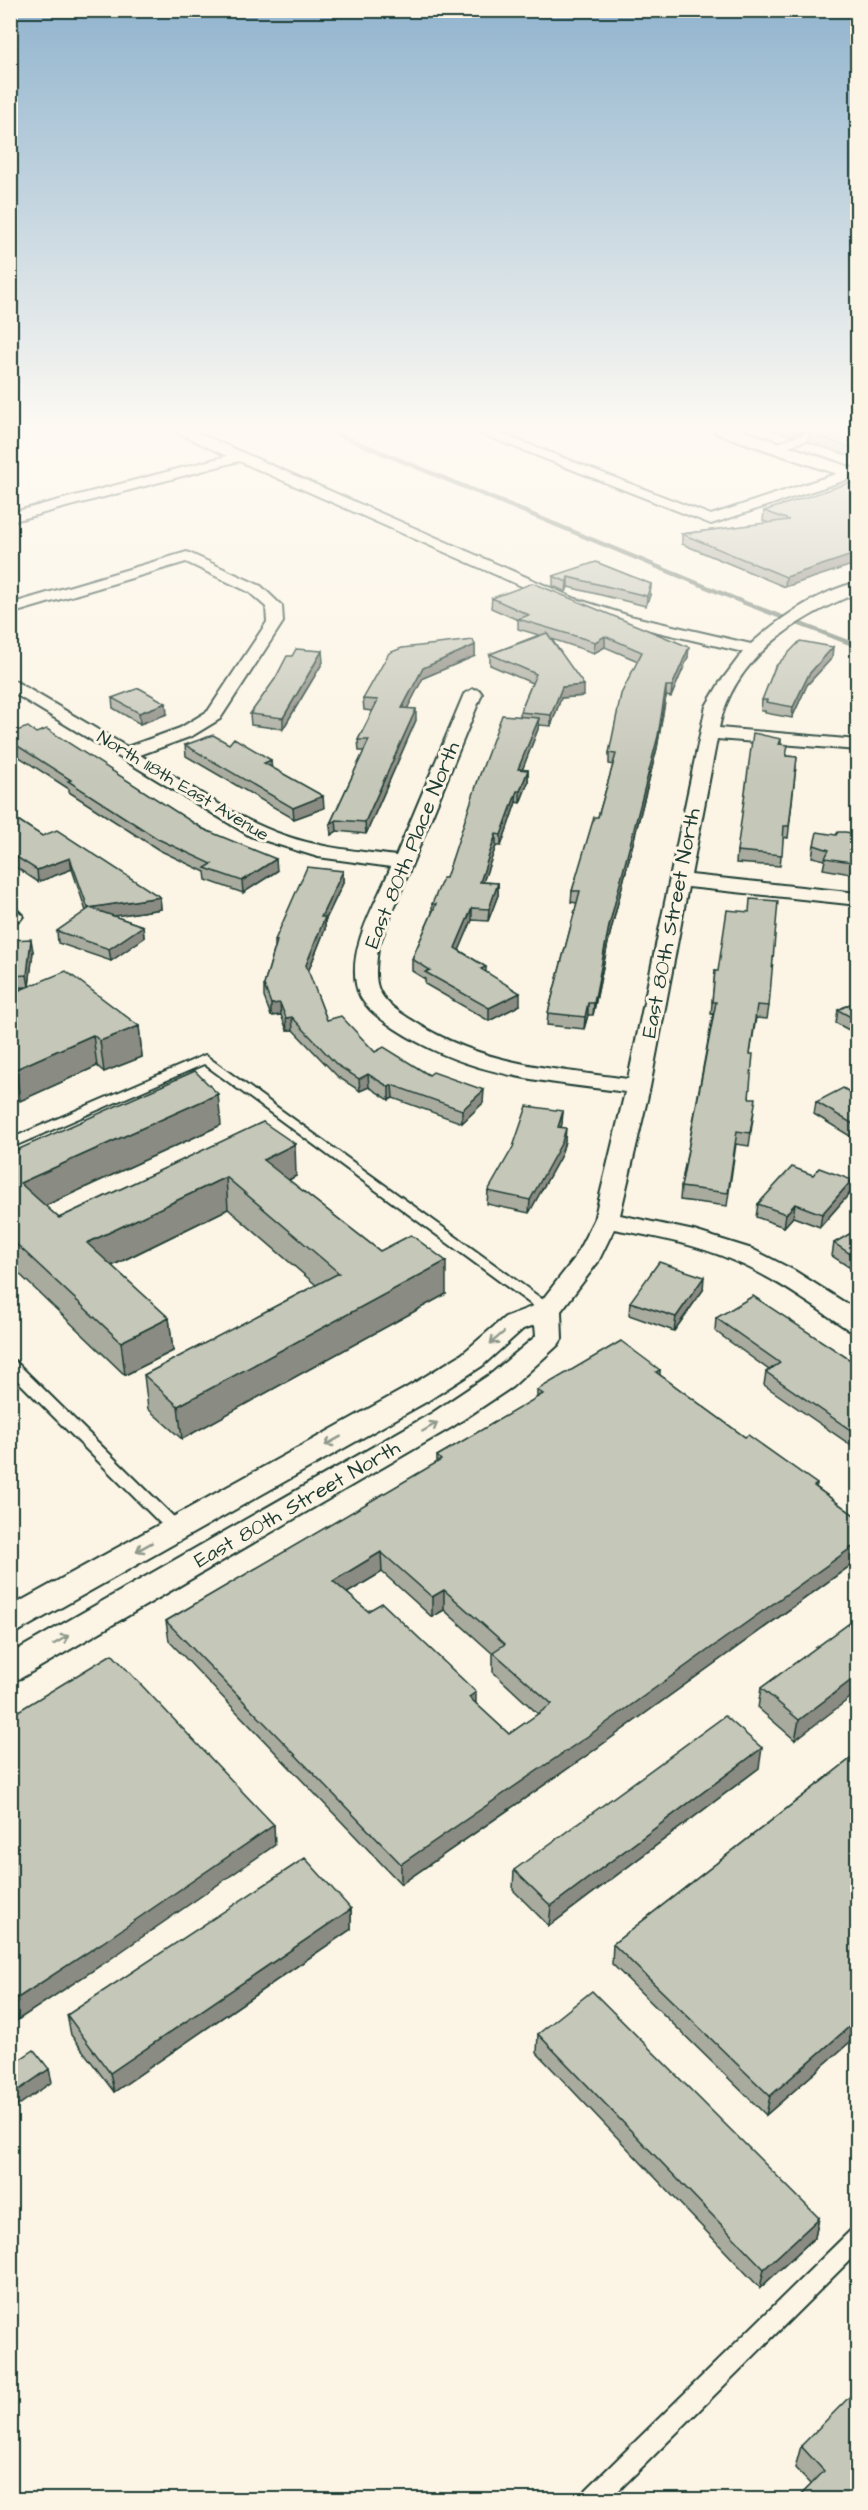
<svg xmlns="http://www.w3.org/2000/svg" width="868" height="2510" viewBox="0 0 868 2510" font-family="'Architects Daughter',sans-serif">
  <rect width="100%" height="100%" fill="#fcf5e5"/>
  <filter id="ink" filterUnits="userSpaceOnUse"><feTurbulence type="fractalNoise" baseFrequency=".0167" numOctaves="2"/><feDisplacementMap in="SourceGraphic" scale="12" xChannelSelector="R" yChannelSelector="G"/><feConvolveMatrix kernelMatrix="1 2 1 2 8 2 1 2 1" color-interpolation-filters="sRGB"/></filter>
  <g filter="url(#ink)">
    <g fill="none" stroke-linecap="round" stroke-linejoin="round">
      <path stroke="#758479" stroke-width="4.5" d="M325 429 745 603 858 646"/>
      <g stroke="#1f3d34" stroke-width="4">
        <path id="lane" d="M205 1055 553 1307 555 1310 553 1313H543L204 1064 10 1148V1139Z
          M10 1359 15 1361 182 1525 184 1529 182 1533H170L10 1373Z
          M858 2227V2252L609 2500H581L584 2492 851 2230Z"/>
      </g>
      <g stroke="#1f3d34" stroke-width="4">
        <path id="street" d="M170 429H189L576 599 630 616 751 644C781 617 818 592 858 582V593C796 617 733 659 719 728L858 740V750L717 739 691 875 858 893V905L688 887 650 1087 620 1215 694 1231 752 1249 795 1271 858 1311V1333L849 1330C812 1305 775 1278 734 1261 696 1244 655 1237 614 1229L598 1262 561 1311 562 1339 558 1345 512 1387 452 1427 21 1678 10 1681V1654L432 1413 492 1373 536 1336 535 1325 523 1329 482 1366 426 1402 21 1630 10 1634V1607L406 1388 462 1354 505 1317 539 1304 574 1259 594 1220 625 1092C541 1081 467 1076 394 1028 378 1017 359 1004 356 984 349 945 376 903 391 867L318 857 250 836 10 691V678L127 747 180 728 208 711 267 622 266 607 249 592 186 562 10 614V604L187 552 261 586 282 606 283 622 220 719 192 736 140 755C186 783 232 817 283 835 319 848 358 851 396 856L464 694 473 689 479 690 482 694 378 947C377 961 373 979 380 992 386 1004 399 1012 410 1019 480 1065 548 1068 628 1079L706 706 719 684 743 652 620 623 564 605 239 461 10 522V513L227 456Z
          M469 429H489L711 515 845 471 850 470 857 474 855 477 711 524Z
          M818 429H840L774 451 767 447Z
          M10 908 17 910 23 916 20 920 10 922Z"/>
      </g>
      <g stroke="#1f3d34" stroke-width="5">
        <path id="secondary" d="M714 429H739L858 470V481L716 433Z"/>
      </g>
      <use href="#lane" fill="#fcf5e5" fill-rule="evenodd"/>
      <use href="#street" fill="#fcf5e5" fill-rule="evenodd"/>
      <use href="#secondary" fill="#fcf5e5" fill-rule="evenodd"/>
    </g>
    <path fill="#a9ab9f" stroke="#1f3d34" stroke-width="1.5" fill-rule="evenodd" d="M770 429H811L791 436Z
      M858 429V459L808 442 809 433Z
      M858 480V563L785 587 682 544V534L769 523 763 521 764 511Z
      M553 576 651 584 650 595 646 606 568 587 566 592 553 586Z
      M492 598 688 657 671 697 666 696 657 748 609 938 593 1015H588L584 1029 547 1025 548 1013 577 903 571 902 572 891 598 817 613 765 609 764V753L638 661 605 647 594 653 552 639 584 696 561 698 551 726 539 725 538 729 522 770H528V782L520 803 516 802 501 846H496L483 882 498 883V895L488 921 472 920 459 950 486 967V973L520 1005 489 1021 425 984V979L412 971V959L432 913V904L446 878 520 717V712L532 683 490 665V654L539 635 518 629V620L491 608Z
      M858 605V620L851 617 852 607Z
      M475 645V656L423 678 407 708 416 720 366 834 337 831 331 835 330 824 364 751H359L358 740 373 711 364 710 363 699Z
      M832 658 807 685 792 718 765 713V711H761L762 700Z
      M323 662 283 729 251 725 250 714Z
      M112 698 167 714 140 724 113 708Z
      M10 733H36L277 871 243 893 206 880 205 872 159 850 69 792V789L10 751Z
      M781 739V744L786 756 797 757 788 838 783 837 780 866 736 863 737 851Z
      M229 744 271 760V767L324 808 294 819 186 756 185 745Z
      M858 757V781L850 777 851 766Z
      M10 815 42 836 160 897 161 909 114 916 143 926 144 938 111 961 58 943 57 931 86 911 72 869 38 882 10 863Z
      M858 834V871L852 869 850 874 823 869 825 860 812 857 814 845 836 835Z
      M343 871V883L325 921V929L308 972 327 1020 375 1052 429 1075 483 1103 462 1123 393 1098 389 1100 369 1087 360 1091 338 1077 293 1030H287L281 1015 271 1016 264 997V985L275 947V940Z
      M10 940 33 951 29 986 139 1026 142 1057 104 1072 97 1066 20 1101 10 1093V994L26 987 10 988Z
      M715 971 769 1006 767 1019 756 1018 750 1054 749 1098 754 1111 749 1146 736 1144 727 1206 680 1200 681 1187 713 1014H711Z
      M858 1000V1035L836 1023 838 1010Z
      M858 1097V1141L814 1114 816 1102Z
      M563 1111 561 1127 565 1141 561 1155 529 1213 487 1204 488 1191Z
      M263 1122 296 1176 289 1180 380 1251 446 1294 182 1439 148 1409 144 1375 316 1285 228 1209 112 1266 169 1318 173 1351 125 1375 10 1265V1153L221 1125 45 1206 59 1218Z
      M850 1193 820 1227 793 1217 784 1227 756 1217 758 1204Z
      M858 1229V1273L832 1256 834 1243Z
      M703 1290 674 1331 629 1315 630 1302Z
      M716 1318 858 1365V1450L764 1385 766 1372 769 1370 715 1331Z
      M660 1370V1375L745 1437 817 1484 816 1487 858 1518V1560L586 1756 401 1884 169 1641 166 1621 437 1463V1456L537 1398V1390ZM382 1572 432 1617 444 1610 493 1654V1672L538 1714 509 1734 476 1704 347 1593Z
      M858 1617 795 1740 758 1708 761 1688Z
      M858 1753V2035L766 2115 612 1964 613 1944Z
      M759 1768 549 1926 513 1890 514 1870Z
      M351 1909V1929L114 2092 71 2035 67 2015Z
      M538 2034 819 2218 815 2237 760 2288 537 2053Z
      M801 2446 858 2499H800L801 2495 811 2485 795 2468Z"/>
    <path fill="#8a8b82" stroke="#1f3d34" stroke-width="1.5" d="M791 429H811L791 436Z
      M858 553V563L785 587 786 577Z
      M568 577V587L566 592 567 582Z
      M651 584 650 595 646 606 647 596Z
      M605 636V647L594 653 595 642Z
      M475 645V656L423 678 402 719V708L423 668Z
      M689 647 688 657 671 697 672 686Z
      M833 647 832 658 807 685 792 718 793 707 809 674Z
      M322 651 323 662 283 729V718Z
      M584 685V696L561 698 551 726V715L562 687Z
      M666 686V696L657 748 609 938 593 1015 594 1003 609 926Z
      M166 703 167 714 140 724 139 713Z
      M416 709V720L366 834 365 822Z
      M539 718 538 729 518 781V769Z
      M271 760 272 772 264 763Z
      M528 770V782L520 803V791Z
      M517 791 516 802 501 846V835Z
      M323 796 324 808 294 819 293 808Z
      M336 820 337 831 331 835 330 824Z
      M496 834V846L479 893 480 882Z
      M70 858 72 869 38 882 37 870Z
      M854 858 852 869 850 874 851 862Z
      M276 859 277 871 243 893 242 881Z
      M343 871V883L325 921V929L306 977V965L321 917Z
      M498 883V895L488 921 489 909Z
      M160 897 161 909 89 920 88 908Z
      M472 908V920L455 960V948Z
      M143 926 144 938 111 961 109 949Z
      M31 939 33 951 29 987 27 975Z
      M520 993V1005L489 1021V1008Z
      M280 1003 281 1015 271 1016V1004Z
      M588 1003V1015L584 1029 585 1017Z
      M292 1017 293 1030H287L286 1018Z
      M139 1026 142 1057 104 1072 100 1041Z
      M93 1035 97 1066 20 1101 16 1069Z
      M368 1074 369 1087 360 1091 359 1079Z
      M392 1085 393 1098 389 1100V1087Z
      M484 1090 483 1103 462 1123V1110Z
      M218 1094 221 1125 25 1215 20 1183Z
      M563 1111 562 1124 557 1140 558 1127Z
      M566 1128 565 1141 561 1155 529 1213 530 1200Z
      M295 1144 296 1176 265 1192 263 1160Z
      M226 1177 228 1209 91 1276 87 1243Z
      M852 1180 850 1193 820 1227 822 1214Z
      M795 1204 793 1217 784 1227 786 1214Z
      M446 1261V1294L182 1439 178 1406Z
      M704 1277 703 1290 674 1331 676 1317Z
      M169 1318 173 1351 125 1375 121 1342Z
      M858 1543V1560L586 1756 401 1884V1864Z
      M381 1552 382 1572 334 1601 333 1581Z
      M444 1590V1610L432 1617V1597Z
      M858 1675V1692L795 1740 799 1720Z
      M476 1692V1712L469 1697Z
      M762 1748 759 1768 549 1926 551 1906Z
      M274 1825 275 1845 106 1962 10 2025V2003Z
      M351 1909V1929L114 2092 110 2073Z
      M858 2019V2035L766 2115 770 2096Z
      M49 2069 52 2082 10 2111V2096Z
      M819 2218 815 2237 760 2288 764 2269Z"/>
    <path fill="#c5c7b9" stroke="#1f3d34" stroke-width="1.5" fill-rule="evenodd" d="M820 429H858V450L809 433Z
      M858 480V553L786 577 682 534 789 520 764 511Z
      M596 562 651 584 647 596 568 577 567 582 553 576Z
      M533 583 689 647 672 686H666L658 736 609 926 594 1003H588L585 1017 548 1013 580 891H572L594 817H598L616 754 609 753 621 694 642 652 605 636 595 642 518 619 529 615 492 598Z
      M547 633 584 685 562 687 551 715 520 712 536 674 490 654Z
      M473 640 475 645 423 668 402 708 416 709 365 822 336 820 330 824 369 740H358L378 700 363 699 389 653 402 648Z
      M800 641 833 647 809 674 793 707 766 702 767 700H762L775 667Z
      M296 649 322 651 283 718 250 714 275 679 287 656H292Z
      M139 688 166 703 139 713 112 698Z
      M502 715 539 718 518 769 528 770 520 791H517L501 835 496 834 480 882 498 883 489 909 472 908 455 948 486 967 481 969 520 993 489 1008 425 972 430 970 412 959 436 904H432L443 878H446L479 777Z
      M28 727 36 733 47 729 203 829 276 859 242 881 205 868 212 864 158 839 68 781 71 780 10 741V733Z
      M753 733 781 739 779 744 788 745 786 756 797 757 789 826H784L782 855 737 851Z
      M213 735 229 744 234 738 271 760 264 763 323 796 293 808 185 745Z
      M854 756 858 757V769L851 766Z
      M10 815 42 836 57 830 160 897 88 908 70 858 37 870 10 853Z
      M817 832 836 835 838 832H845L858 834V859L854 858 851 862 825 858 829 850 814 845Z
      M307 867 343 871 321 917H325L306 965 327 1020 341 1016 375 1052 384 1047 429 1075 433 1072 484 1090 462 1110 392 1085 389 1087 368 1074 359 1079 337 1065 292 1017 286 1018 280 1003 271 1004 264 985 277 941 275 940Z
      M750 899 778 901 769 1006 757 1005 750 1054H753L749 1098H756L750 1133 737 1131 728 1193 681 1187 716 1002H712L715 971H718L727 910 749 912Z
      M90 908 143 926 109 949 57 931Z
      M31 939 27 975 10 976V940Z
      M66 971 139 1026 100 1041 93 1035 16 1069 10 1065V994Z
      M858 1000V1021L838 1010Z
      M195 1071 218 1094 20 1183 59 1218 263 1122 295 1144 263 1160 380 1251 411 1235 446 1261 178 1406 144 1375 339 1273 226 1177 87 1243 169 1318 121 1342 10 1238V1153Z
      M843 1088 858 1097V1127L816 1102Z
      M527 1106 563 1111 558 1127 566 1128 562 1142 530 1200 488 1191 513 1147Z
      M792 1167 813 1175 819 1168 852 1180 822 1214 795 1204 786 1214 758 1204Z
      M858 1229V1259L834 1243Z
      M659 1262 704 1277 676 1317 630 1302Z
      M753 1296 858 1365V1435L766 1372 780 1363 716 1318Z
      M621 1341 660 1370 656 1372 745 1437 748 1435 817 1484 814 1486 858 1518V1543L588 1736 401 1864 166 1621 441 1460 437 1456 543 1394 537 1390ZM381 1552 432 1597 444 1590 505 1644 493 1652 552 1704 509 1734 469 1697 476 1692 382 1603 368 1611 333 1581Z
      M858 1617V1675L799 1720 761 1688Z
      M112 1654 274 1825 102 1943 10 2003V1716Z
      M725 1716 762 1748 551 1906 514 1870Z
      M858 1753V2019L770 2096 613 1944Z
      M305 1858 351 1909 110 2073 67 2015Z
      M592 1991 819 2218 764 2269 538 2034Z
      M34 2050 49 2069 10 2096V2066Z
      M858 2388V2499H806L801 2495 824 2471 801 2446Z"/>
    <defs><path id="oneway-shaft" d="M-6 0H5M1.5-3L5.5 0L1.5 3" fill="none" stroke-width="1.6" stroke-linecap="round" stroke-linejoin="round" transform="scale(1.5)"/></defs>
    <g stroke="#8e998c">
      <use href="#oneway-shaft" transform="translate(497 1338) rotate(139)"/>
      <use href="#oneway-shaft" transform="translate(430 1427) rotate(-30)"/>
      <use href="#oneway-shaft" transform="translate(333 1441) rotate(151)"/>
      <use href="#oneway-shaft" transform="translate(144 1547) rotate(151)"/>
      <use href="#oneway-shaft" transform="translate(61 1640) rotate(-30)"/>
    </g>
  </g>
  <linearGradient id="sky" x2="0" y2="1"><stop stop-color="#91b4ce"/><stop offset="0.55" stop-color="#fefaf3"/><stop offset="1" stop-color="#fefaf3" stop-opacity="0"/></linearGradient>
  <rect width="868" height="781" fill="url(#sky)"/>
  <g text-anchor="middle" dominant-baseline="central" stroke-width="6" stroke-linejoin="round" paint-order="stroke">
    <g font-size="18" fill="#1f3d34" stroke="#fcf5e5">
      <text transform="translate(183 786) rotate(31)">North 118th East Avenue</text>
    </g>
    <g font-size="21" fill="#1f3d34" stroke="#fcf5e5">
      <text transform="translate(412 845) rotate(-68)">East 80th Place North</text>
      <text transform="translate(671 923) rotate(-79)">East 80th Street North</text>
      <text transform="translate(297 1504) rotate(-30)">East 80th Street North</text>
    </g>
  </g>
  <rect width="868" height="2510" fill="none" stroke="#fcf5e5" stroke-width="36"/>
  <rect x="18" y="18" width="832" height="2474" fill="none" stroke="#1f3d34" stroke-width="2" filter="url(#ink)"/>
</svg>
